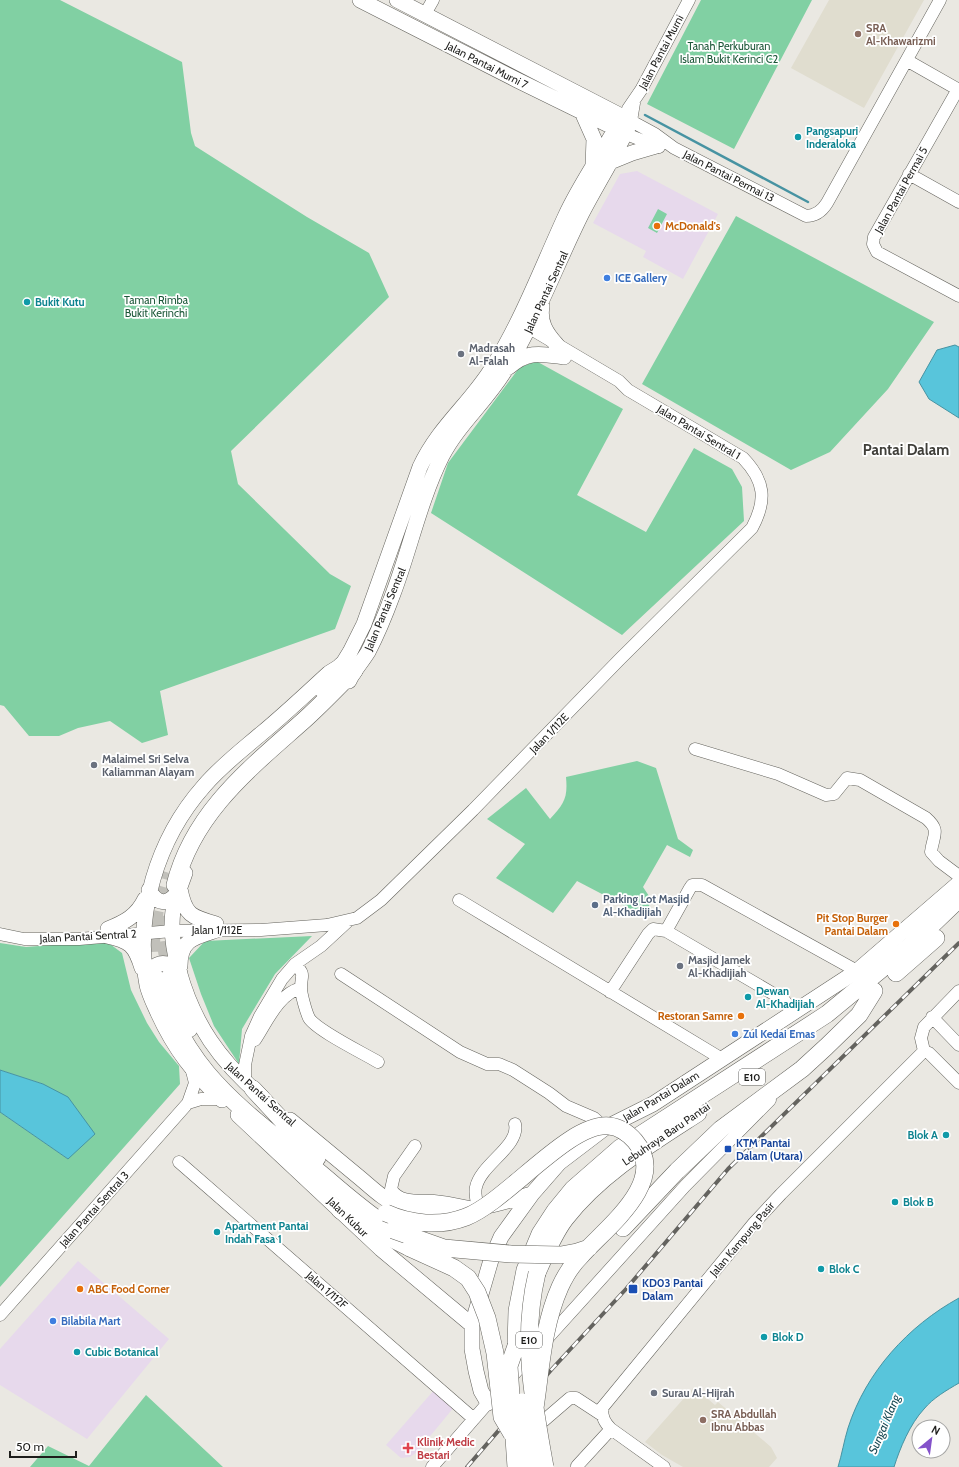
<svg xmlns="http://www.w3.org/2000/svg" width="959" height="1467" viewBox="0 0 959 1467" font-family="Cabin,sans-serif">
  <rect width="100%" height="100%" fill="#eae8e2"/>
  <path fill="#e7d9ec" d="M637 171 718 214 683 279 643 257 646 251 593 223 620 174Z
    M78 1261 169 1339 87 1439 0 1385V1349Z
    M435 1389 455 1406 417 1452 410 1457 401 1458 386 1445Z"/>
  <path fill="#e0ddcf" d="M829 0H924L864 108 791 68Z
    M694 1387 715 1405 718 1402 771 1447 777 1458 769 1467H683L662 1455 645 1442Z"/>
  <path fill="#81d0a3" d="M0 0H60L182 62 191 133 195 146 307 217 369 253 389 297 231 451 238 484 330 574 351 586 335 629 160 691 168 735 142 743 110 721 78 728 59 736H29L4 706 0 705Z
    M701 0H812L734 149 647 104Z
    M658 209 667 214 657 233 648 228Z
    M736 216 934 322 888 389 830 452 791 470 642 384Z
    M536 361 623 409 577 495 646 532 694 448 732 469 742 487 744 521 622 635 431 513 448 463 519 368Z
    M637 761 656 768 678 839 693 850 690 857 667 845 643 887 651 899 646 917 577 881 553 913 496 878 525 844 487 819 526 788 550 819C564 804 568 798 566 777Z
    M312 936 275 974 242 1029 239 1064 214 1026 201 994 189 958 205 941Z
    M106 941 122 953 131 990 147 1023 159 1042 179 1066 180 1084 0 1287V1112L68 1159 43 1084 0 1070V943L26 947Z
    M146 1395 223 1467H30L48 1446 89 1466Z"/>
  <path fill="#58c5db" stroke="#4793a2" d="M955 345 959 347V418L929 399 919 382 937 350Z
    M0 1070 43 1084 68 1097 95 1134 68 1159 0 1112Z
    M959 1298V1383C947 1390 933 1398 924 1409 910 1424 900 1448 894 1467H838C842 1454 844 1441 848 1428 866 1372 908 1326 959 1298Z"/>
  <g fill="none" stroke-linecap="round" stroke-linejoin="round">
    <path stroke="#4793a2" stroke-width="2.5" d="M645 115 808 202"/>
    <path stroke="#c1c0ba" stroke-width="17" stroke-dasharray="17 8" stroke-linecap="butt" d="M167 916 165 940 170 976
      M155 977C147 934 154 912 166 872"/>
    <g stroke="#64635d" stroke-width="13">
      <path id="minor" d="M425 14 433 0
        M908 61 959 90
        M958 89 874 237 873 244 877 252 959 296
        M634 103 631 121 655 134 674 148 806 216C816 216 822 211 827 203L940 0
        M628 109 641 90 689 0
        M626 134 659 147
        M909 174 959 202
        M695 749 778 774 826 795 834 794 847 778 860 780 926 818C941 831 933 835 931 852L939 861 959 876
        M459 900 722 1059
        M666 931 690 888 692 885H702L857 971
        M0 934 24 939H79L172 931 261 930 327 925 357 918 381 900 473 810 620 659 752 528C767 500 765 481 743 458L628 390 619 381 521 323
        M295 964C306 976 301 974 301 988 301 994 306 1012 309 1018 316 1030 363 1053 378 1062
        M341 974 460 1052 487 1064H499L513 1070 549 1093 566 1106 594 1118 605 1128
        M610 992 648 934 653 929 666 931 784 1000 793 1013
        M932 1017 959 1045
        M255 1040C267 1022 278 994 301 988
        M924 1051 921 1038 924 1027 959 991
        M924 1051 929 1053 959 1083
        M245 1082V1065L251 1036 260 1016 282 979 295 964 321 946 347 922
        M188 1103 201 1099H221
        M415 1146 394 1176 391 1189C400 1204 419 1200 434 1201 449 1202 463 1206 478 1209 477 1202 474 1193 476 1187 481 1164 520 1146 515 1124
        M179 1162 474 1419
        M0 1315 188 1103 195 1083 191 1067
        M545 1341 685 1186 770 1100
        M507 1382 532 1354
        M534 1429 570 1398H576L602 1415
        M577 1466 611 1429
        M432 1467 493 1397
        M664 1467 611 1429C604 1422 602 1417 602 1408L754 1223 781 1194 924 1051"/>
    </g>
    <g stroke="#64635d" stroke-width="16">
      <path id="major" d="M360 0 517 80 623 132
        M582 112 594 139 593 166
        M610 162 632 153 656 146
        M542 306C539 322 546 333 557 345
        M509 367C528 350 542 354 564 357
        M349 681C354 670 362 662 368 652 378 633 386 613 393 594 410 549 420 500 442 456 459 423 488 400 507 367 537 318 556 265 582 213 598 182 617 153 631 121L397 0
        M185 873C181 885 175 898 173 911 170 931 174 952 179 971 194 1025 220 1061 262 1097
        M180 889C185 915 191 917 216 924
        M149 890C159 907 169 904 180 890
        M108 929C125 922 137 916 145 899
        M107 936C130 941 135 945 142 968
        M180 966C180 939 195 937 217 930
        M148 983 152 969C161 959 172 964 180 973
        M222 1100C193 1072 175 1050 158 1013 154 1004 149 994 147 985 134 915 157 839 204 786 221 766 242 750 262 733 285 714 307 693 329 673L342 665 350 652 364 624 420 467C439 426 472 402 494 365 523 318 542 267 565 217 581 182 604 151 622 117
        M238 1115 381 1249 472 1325
        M290 1120C313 1139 337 1159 360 1178 372 1188 385 1201 400 1206 445 1221 489 1206 532 1194
        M488 1403 481 1391 476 1371 472 1349V1325L491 1260 501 1237 532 1194 559 1163 605 1128 653 1104 857 971 959 883"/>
    </g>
    <g stroke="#64635d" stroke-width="18">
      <path id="highway" d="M322 689 342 665
        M175 885C193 813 249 769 302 722 320 706 337 688 354 671
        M896 973 936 938
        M170 976 178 1002 189 1029
        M155 977C167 1012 183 1044 207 1073 237 1109 278 1138 314 1168 341 1190 364 1212 393 1230
        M253 1089 317 1158
        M340 1210 368 1227 410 1248
        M623 1228 677 1171 721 1129 802 1069 826 1047 859 1015 874 991
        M537 1273C545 1255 553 1235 565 1219 600 1174 650 1144 698 1113
        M516 1346 517 1311 525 1270 540 1234 555 1211 573 1189 620 1148 827 1014 912 944 959 899"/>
    </g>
    <use href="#minor" stroke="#fff" stroke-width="12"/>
    <use href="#major" stroke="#fff" stroke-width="15"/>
    <use href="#highway" stroke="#fff" stroke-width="17"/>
    <g stroke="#64635f" stroke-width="4">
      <path id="rail" d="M467 1467 552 1369 626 1289 728 1169 959 943"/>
    </g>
    <use href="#rail" stroke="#fff" stroke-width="2.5" stroke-dasharray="8" stroke-linecap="butt"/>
    <g stroke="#64635d" stroke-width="18" stroke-linecap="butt">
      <path id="highway-bridge" d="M386 1213C410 1224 440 1227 466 1217 507 1201 569 1122 609 1126 620 1127 628 1133 635 1141 670 1182 604 1229 580 1257 571 1266 565 1276 560 1287 543 1325 541 1368 535 1408
        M393 1230 444 1248 511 1254 561 1255 577 1252 589 1248
        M410 1248 454 1268 468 1278 477 1292 487 1318 495 1353 502 1417 512 1434
        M537 1273C521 1340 533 1400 545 1467
        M522 1402 530 1467
        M516 1467 509 1366 516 1346"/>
    </g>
    <use href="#highway-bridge" stroke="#fff" stroke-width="17"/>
  </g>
  <g fill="#8d6e63" stroke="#fff" stroke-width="1.5">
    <circle cx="858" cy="34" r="4"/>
    <circle cx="703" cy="1420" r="4"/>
  </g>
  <g fill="#0f9aa8" stroke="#fff" stroke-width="1.5">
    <circle cx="798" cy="137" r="4"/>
    <circle cx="27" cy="302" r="4"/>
    <circle cx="748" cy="997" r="4"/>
    <circle cx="946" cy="1135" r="4"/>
    <circle cx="895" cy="1202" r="4"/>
    <circle cx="217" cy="1232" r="4"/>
    <circle cx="821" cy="1269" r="4"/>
    <circle cx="764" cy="1337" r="4"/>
    <circle cx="77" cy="1352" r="4"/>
  </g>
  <g fill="#e8710a" stroke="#fff" stroke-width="1.5">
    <circle cx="657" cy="226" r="4"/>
    <circle cx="896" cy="924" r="4"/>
    <circle cx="741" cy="1016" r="4"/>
    <circle cx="80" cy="1289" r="4"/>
  </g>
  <g fill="#3f7fe0" stroke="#fff" stroke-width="1.5">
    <circle cx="607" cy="278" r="4"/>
    <circle cx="735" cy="1034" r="4"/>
    <circle cx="53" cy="1321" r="4"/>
  </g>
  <g fill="#6b7280" stroke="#fff" stroke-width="1.5">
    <circle cx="461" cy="354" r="4"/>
    <circle cx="94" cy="765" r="4"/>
    <circle cx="680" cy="966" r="4"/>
    <circle cx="654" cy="1393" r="4"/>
  </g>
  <circle fill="#5c6f8a" stroke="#fff" stroke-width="1.5" cx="595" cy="905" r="4"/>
  <g fill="#1a4fb4" stroke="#fff" stroke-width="1.5">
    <rect x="724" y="1145" width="8" height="8" rx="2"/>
    <rect x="628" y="1284" width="10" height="10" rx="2"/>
  </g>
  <path fill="#e0444e" stroke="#fff" stroke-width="1.5" d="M406 1442h4v4h4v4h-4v4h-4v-4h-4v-4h4z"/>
  <g text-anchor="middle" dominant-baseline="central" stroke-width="3.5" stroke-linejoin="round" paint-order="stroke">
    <g fill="#fff" stroke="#626260" stroke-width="1">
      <rect x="739" y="1069" width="26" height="16" rx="3"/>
      <rect x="516" y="1332" width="26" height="16" rx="3"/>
    </g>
    <g font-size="10" font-weight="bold" fill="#1e1e1c">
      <text x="752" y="1077">E10</text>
      <text x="529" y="1340">E10</text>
    </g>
    <g font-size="11" font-weight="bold" fill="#785e54" stroke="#fff" text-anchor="start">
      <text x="866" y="28">SRA<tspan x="866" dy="13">Al-Khawarizmi</tspan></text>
      <text x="711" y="1414">SRA Abdullah<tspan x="711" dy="13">Ibnu Abbas</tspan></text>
    </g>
    <g font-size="11" fill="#1b5738" stroke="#fff">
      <text x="729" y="46">Tanah Perkuburan<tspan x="729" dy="13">Islam Bukit Kerinci C2</tspan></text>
      <text x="156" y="300">Taman Rimba<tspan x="156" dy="13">Bukit Kerinchi</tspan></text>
    </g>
    <g font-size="11" fill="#1e1e1c" stroke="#fff">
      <text transform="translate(661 52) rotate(-62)">Jalan Pantai Murni</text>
      <text transform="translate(487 65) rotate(27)">Jalan Pantai Murni 7</text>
      <text transform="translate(729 176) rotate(27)">Jalan Pantai Permai 13</text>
      <text transform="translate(901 190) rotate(-61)">Jalan Pantai Permai 5</text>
      <text transform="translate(546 292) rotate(-65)">Jalan Pantai Sentral</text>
      <text transform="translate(699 432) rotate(31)">Jalan Pantai Sentral 1</text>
      <text transform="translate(385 609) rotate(-67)">Jalan Pantai Sentral</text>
      <text transform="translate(549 733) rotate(-46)">Jalan 1/112E</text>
      <text x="217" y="930">Jalan 1/112E</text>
      <text transform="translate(88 936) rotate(-3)">Jalan Pantai Sentral 2</text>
      <text transform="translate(261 1094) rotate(42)">Jalan Pantai Sentral</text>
      <text transform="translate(661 1096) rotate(-31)">Jalan Pantai Dalam</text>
      <text transform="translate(666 1134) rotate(-34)">Lebuhraya Baru Pantai</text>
      <text transform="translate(94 1209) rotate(-48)">Jalan Pantai Sentral 3</text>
      <text transform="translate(348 1217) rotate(44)">Jalan Kubur</text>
      <text transform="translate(742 1239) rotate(-50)">Jalan Kampung Pasir</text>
      <text transform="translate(327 1290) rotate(41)">Jalan 1/112F</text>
    </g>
    <g font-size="11" font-weight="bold" fill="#0d838f" stroke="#fff" text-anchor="start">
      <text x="806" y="131">Pangsapuri<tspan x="806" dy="13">Inderaloka</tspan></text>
      <text x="35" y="302">Bukit Kutu</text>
      <text x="756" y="991">Dewan<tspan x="756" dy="13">Al-Khadijiah</tspan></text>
      <text x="938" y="1135" text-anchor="end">Blok A</text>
      <text x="903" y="1202">Blok B</text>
      <text x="225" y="1226">Apartment Pantai<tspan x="225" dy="13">Indah Fasa 1</tspan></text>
      <text x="829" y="1269">Blok C</text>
      <text x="772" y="1337">Blok D</text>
      <text x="85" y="1352">Cubic Botanical</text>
    </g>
    <g font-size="11" font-weight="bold" fill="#c56008" stroke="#fff" text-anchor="start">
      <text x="665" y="226">McDonald's</text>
      <text x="888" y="918" text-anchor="end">Pit Stop Burger<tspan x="888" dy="13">Pantai Dalam</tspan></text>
      <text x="733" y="1016" text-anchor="end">Restoran Samre</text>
      <text x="88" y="1289">ABC Food Corner</text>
    </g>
    <g font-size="11" font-weight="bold" fill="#366cbe" stroke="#fff" text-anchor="start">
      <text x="615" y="278">ICE Gallery</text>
      <text x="743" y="1034">Zul Kedai Emas</text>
      <text x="61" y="1321">Bilabila Mart</text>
    </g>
    <g font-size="11" font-weight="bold" fill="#5b616d" stroke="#fff" text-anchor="start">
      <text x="469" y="348">Madrasah<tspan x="469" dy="13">Al-Falah</tspan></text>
      <text x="102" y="759">Malaimel Sri Selva<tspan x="102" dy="13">Kaliamman Alayam</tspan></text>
      <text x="688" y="960">Masjid Jamek<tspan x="688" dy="13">Al-Khadijiah</tspan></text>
      <text x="662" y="1393">Surau Al-Hijrah</text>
    </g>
    <g font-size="11" font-weight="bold" fill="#4e5e75" stroke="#fff" text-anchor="start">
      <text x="603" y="899">Parking Lot Masjid<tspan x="603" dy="13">Al-Khadijiah</tspan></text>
    </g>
    <g font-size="11" font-weight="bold" fill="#164399" stroke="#fff" text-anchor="start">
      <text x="736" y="1143">KTM Pantai<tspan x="736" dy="13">Dalam (Utara)</tspan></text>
      <text x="642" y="1283">KD03 Pantai<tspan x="642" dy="13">Dalam</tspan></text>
    </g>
    <g font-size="11" font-weight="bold" fill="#be3a42" stroke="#fff" text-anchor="start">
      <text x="417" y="1442">Klinik Medic<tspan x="417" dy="13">Bestari</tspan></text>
    </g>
    <g font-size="12" font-style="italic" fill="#184852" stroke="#fff">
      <text transform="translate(884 1424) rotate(-67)">Sungai Klang</text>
    </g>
    <g font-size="15" font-weight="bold" fill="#403f3a" stroke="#fff">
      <text x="906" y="450">Pantai Dalam</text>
    </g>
  </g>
  <g transform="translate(931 1439) rotate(29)"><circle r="19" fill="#ffffff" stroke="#a5a5a4"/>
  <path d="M0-3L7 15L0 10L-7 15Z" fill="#8452ca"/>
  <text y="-6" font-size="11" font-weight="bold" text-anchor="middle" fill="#1e1e1c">N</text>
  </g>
  <path d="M10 1451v6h66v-6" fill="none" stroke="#1e1e1c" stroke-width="2"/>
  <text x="16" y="1451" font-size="12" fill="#1e1e1c" stroke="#ffffff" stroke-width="3" paint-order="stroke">50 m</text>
</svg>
